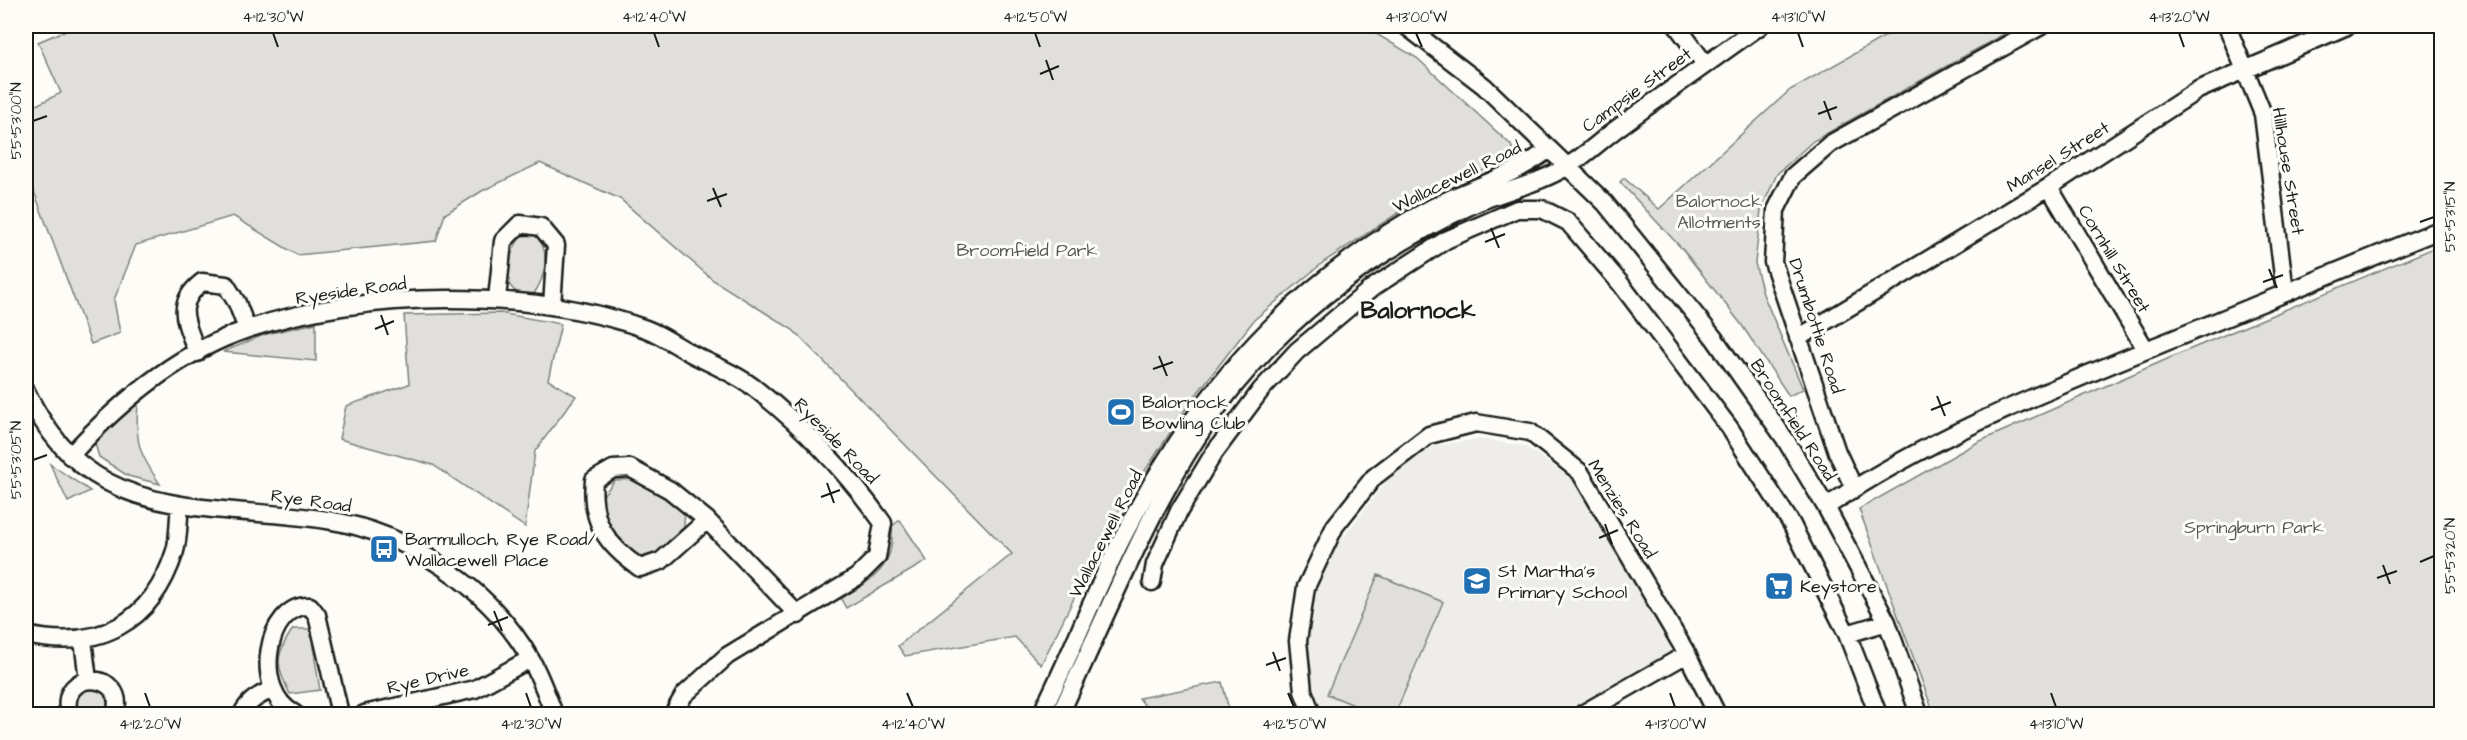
<svg xmlns="http://www.w3.org/2000/svg" width="2467" height="740" viewBox="0 0 2467 740" font-family="'Architects Daughter',sans-serif">
  <rect width="100%" height="100%" fill="#fdfcf7"/>
  <filter id="ink" filterUnits="userSpaceOnUse"><feTurbulence type="fractalNoise" baseFrequency=".0167" numOctaves="2"/><feDisplacementMap in="SourceGraphic" scale="12" xChannelSelector="R" yChannelSelector="G"/><feConvolveMatrix kernelMatrix="1 2 1 2 8 2 1 2 1" color-interpolation-filters="sRGB"/></filter>
  <g filter="url(#ink)">
    <path fill="#eeede9" d="M1479 439 1525 446 1577 483 1672 641 1669 652 1565 714H1323L1313 689 1307 642 1310 604 1328 557 1394 471 1434 446Z"/>
    <path fill="#e0dfdb" stroke="#7e7e7c" stroke-width="1.5" d="M76 26H1363L1417 58 1511 145 1514 154 1511 159 1427 194 1325 261 1254 320 1189 404 1112 521 1041 665 1015 637 905 656 898 646 1012 554 793 330 713 280 620 199 540 163 482 191 445 214 436 241 297 255 233 216 136 245 114 300 120 333 91 344 26 170V110L61 93 38 42Z
      M1903 26H2018L1813 141 1777 174 1761 210 1755 263 1763 294 1803 389 1789 396 1741 324 1684 251 1620 182 1624 178 1659 209 1790 90Z
      M536 235C551 252 546 277 533 295L521 296C516 292 510 288 508 282 504 268 513 245 522 236Z
      M2441 245V714H1934L1859 509 1978 442 2181 353Z
      M500 313 561 324 548 380 576 396 535 451 525 527 433 465 339 439 346 406 409 384 404 315Z
      M316 323V361L223 352 266 334Z
      M138 403C135 442 138 452 160 484L128 476 99 457 95 444 98 435Z
      M50 464 90 491 68 502Z
      M637 479 685 509 684 526C676 535 665 551 654 557 624 572 604 521 600 499L615 480Z
      M900 520 927 561 846 608 841 599C873 578 895 569 892 526Z
      M1378 575 1443 602 1395 714H1376L1327 694Z
      M293 629H310L320 690 290 694C276 665 274 656 293 629Z
      M1222 682 1230 714H1151L1139 698Z
      M90 685 104 689 111 702 107 714H77L73 706 77 692Z"/>
    <g fill="none" stroke-linecap="round" stroke-linejoin="round">
      <g stroke="#1c1c1c" stroke-width="21">
        <path id="minor" d="M1406 26 1484 86 1605 203 1714 338 1785 439 1826 507 1887 622 1919 714
          M1677 26 1705 64
          M2227 26 2263 114 2285 292
          M2049 187 2146 350
          M497 299 503 241 520 224 541 227 556 245 552 306
          M1798 338 2049 187 2198 90 2347 26
          M197 353C187 323 173 305 202 282L226 285 237 303 247 329
          M26 391C90 526 202 502 327 520 408 532 491 589 531 660 541 678 547 696 554 714
          M70 456C118 403 179 352 248 329 363 290 532 288 646 329 662 335 677 346 692 354 713 365 739 375 757 390 805 428 848 474 883 523L877 557 857 577 727 656 684 695 673 714
          M1854 488 1837 452 1773 262 1776 210 1793 176 1830 144 2041 26
          M1826 507C1928 438 2042 393 2156 346 2251 308 2346 267 2442 229
          M707 520 661 561 640 568C606 545 590 521 594 480L613 469 630 468 670 490 707 520 798 615
          M1152 582 1155 564 1179 511 1214 453 1261 390 1297 351 1372 288 1446 240 1517 209H1542L1568 222 1620 283 1729 427 1791 523 1847 634 1878 714
          M1847 634 1887 622
          M26 635C98 651 152 624 175 551 179 537 178 520 180 506
          M83 640 88 680
          M69 714C57 667 129 671 115 714
          M242 714C248 701 259 695 273 689
          M295 714C251 692 266 603 310 606L317 615 340 714
          M364 714 475 689 530 659
          M1041 714C1072 654 1095 589 1127 529 1186 414 1260 322 1366 248 1394 228 1425 210 1456 196 1490 181 1520 172 1549 149
          M1060 714C1112 605 1158 481 1234 386 1299 306 1384 246 1476 203 1506 190 1538 184 1566 167 1585 156 1601 140 1619 127 1666 93 1713 59 1760 26
          M1312 714 1303 691 1298 641 1306 587 1335 526 1374 477 1429 435 1476 423 1530 432 1580 472 1687 654 1717 714
          M1582 714 1687 654"/>
      </g>
      <use href="#minor" stroke="#fdfcf7" stroke-width="16"/>
    </g>
  </g>
  <path fill="none" stroke="#1c1c1c" stroke-width="2" d="M273 33 278 47M654 33 659 47M1035 33 1040 47M1416 33 1422 47M1798 33 1803 47M2179 33 2184 47M1046 60 1053 80M1040 74 1059 66M1824 101 1831 120M1818 114 1837 107M33 121 47 116M713 188 721 207M707 201 727 194M2420 222 2434 217M1491 228 1499 248M1485 242 1505 234M2269 269 2277 288M2263 282 2283 275M381 315 388 335M375 329 394 321M1159 356 1167 376M1153 369 1173 362M1937 396 1945 416M1931 410 1951 402M33 460 47 455M827 483 834 503M821 497 840 490M1605 524 1612 544M1599 538 1618 530M2420 562 2434 556M2383 565 2390 584M2377 578 2397 571M494 611 502 631M488 625 508 617M1273 652 1280 671M1266 665 1286 658M145 693 150 707M526 693 531 707M907 693 913 707M1288 693 1294 707M1670 693 1675 707M2051 693 2056 707"/>
  <defs>
    <g id="stadium-square" transform="scale(1.5)"><rect x="-9" y="-9" width="18" height="18" rx="4" fill="#1f6fb2" stroke="#fdfcf7"/><path d="M0-5a6.5 5 0 1 0 0 10a6.5 5 0 1 0 0-10ZM-3.5-1.8h7v3.6h-7Z" fill="#fff"/></g>
    <g id="bus-square" transform="scale(1.5)"><rect x="-9" y="-9" width="18" height="18" rx="4" fill="#1f6fb2" stroke="#fdfcf7"/><path d="M-5-6H5V4H4V6H2V4H-2V6H-4V4H-5ZM-3.5-4V0h7V-4ZM-3.5 1.2v1.5H-2V1.2ZM2 1.2v1.5H3.5V1.2Z" fill="#fff"/></g>
    <g id="school-square" transform="scale(1.5)"><rect x="-9" y="-9" width="18" height="18" rx="4" fill="#1f6fb2" stroke="#fdfcf7"/><path d="M0-5L7-2L0 1L-7-2ZM-4 1L0 2.5L4 1V4Q0 6-4 4Z" fill="#fff"/></g>
    <g id="supermarket-square" transform="scale(1.5)"><rect x="-9" y="-9" width="18" height="18" rx="4" fill="#1f6fb2" stroke="#fdfcf7"/><path d="M-6-5.5h2.5l.6 2H6L4.5 2H-2.5L-4.4-4H-6ZM-1.5 3.2a1.3 1.3 0 1 0 .1 0ZM3 3.2a1.3 1.3 0 1 0 .1 0Z" fill="#fff"/></g>
  </defs>
  <g fill-rule="evenodd">
    <use href="#stadium-square" x="1121" y="412"/>
    <use href="#bus-square" x="384" y="549"/>
    <use href="#school-square" x="1477" y="581"/>
    <use href="#supermarket-square" x="1779" y="586"/>
  </g>
  <g text-anchor="middle" dominant-baseline="central" stroke-width="6" stroke-linejoin="round" paint-order="stroke">
    <g font-size="18" fill="#1c1c1c" stroke="#fdfcf7">
      <text transform="translate(1637 90) rotate(-36)">Campsie Street</text>
      <text transform="translate(2058 157) rotate(-32)">Mansel Street</text>
      <text transform="translate(2288 171) rotate(81)">Hillhouse Street</text>
      <text transform="translate(1457 177) rotate(-26)">Wallacewell Road</text>
      <text transform="translate(2114 259) rotate(59)">Cornhill Street</text>
      <text transform="translate(351 291) rotate(-8)">Ryeside Road</text>
      <text transform="translate(1816 326) rotate(72)">Drumbottie Road</text>
      <text transform="translate(1793 420) rotate(57)">Broomfield Road</text>
      <text transform="translate(836 441) rotate(46)">Ryeside Road</text>
      <text transform="translate(311 501) rotate(8)">Rye Road</text>
      <text transform="translate(1622 509) rotate(58)">Menzies Road</text>
      <text transform="translate(1106 534) rotate(-63)">Wallacewell Road</text>
      <text transform="translate(428 679) rotate(-13)">Rye Drive</text>
    </g>
    <g font-size="18" fill="#575655" stroke="#fdfcf7">
      <text x="1719" y="201">Balornock<tspan x="1719" dy="21">Allotments</tspan></text>
      <text x="1027" y="250">Broomfield Park</text>
      <text x="2254" y="527">Springburn Park</text>
    </g>
    <g font-size="18" fill="#1c1c1c" stroke="#fdfcf7" text-anchor="start">
      <text x="1142" y="402">Balornock<tspan x="1142" dy="21">Bowling Club</tspan></text>
      <text x="405" y="539">Barmulloch, Rye Road/<tspan x="405" dy="21">Wallacewell Place</tspan></text>
      <text x="1498" y="571">St Martha's<tspan x="1498" dy="21">Primary School</tspan></text>
      <text x="1800" y="586">Keystore</text>
    </g>
    <g font-size="24" font-weight="bold" fill="#1c1c1c" stroke="#fdfcf7">
      <text x="1418" y="311">Balornock</text>
    </g>
  </g>
  <rect width="2467" height="740" fill="none" stroke="#fdfcf7" stroke-width="66"/>
  <rect x="33" y="33" width="2401" height="674" fill="none" stroke="#1c1c1c" stroke-width="2"/>
  <g font-size="15" text-anchor="middle" fill="#1c1c1c">
    <text x="273" y="22">4°12'30"W</text>
    <text x="654" y="22">4°12'40"W</text>
    <text x="1035" y="22">4°12'50"W</text>
    <text x="1416" y="22">4°13'00"W</text>
    <text x="1798" y="22">4°13'10"W</text>
    <text x="2179" y="22">4°13'20"W</text>
    <text transform="translate(16 121) rotate(-90)" y="5">55°53'00"N</text>
    <text transform="translate(2450 217) rotate(-90)" y="5">55°53'15"N</text>
    <text transform="translate(16 460) rotate(-90)" y="5">55°53'05"N</text>
    <text transform="translate(2450 556) rotate(-90)" y="5">55°53'20"N</text>
    <text x="150" y="729">4°12'20"W</text>
    <text x="531" y="729">4°12'30"W</text>
    <text x="913" y="729">4°12'40"W</text>
    <text x="1294" y="729">4°12'50"W</text>
    <text x="1675" y="729">4°13'00"W</text>
    <text x="2056" y="729">4°13'10"W</text>
  </g>
</svg>
